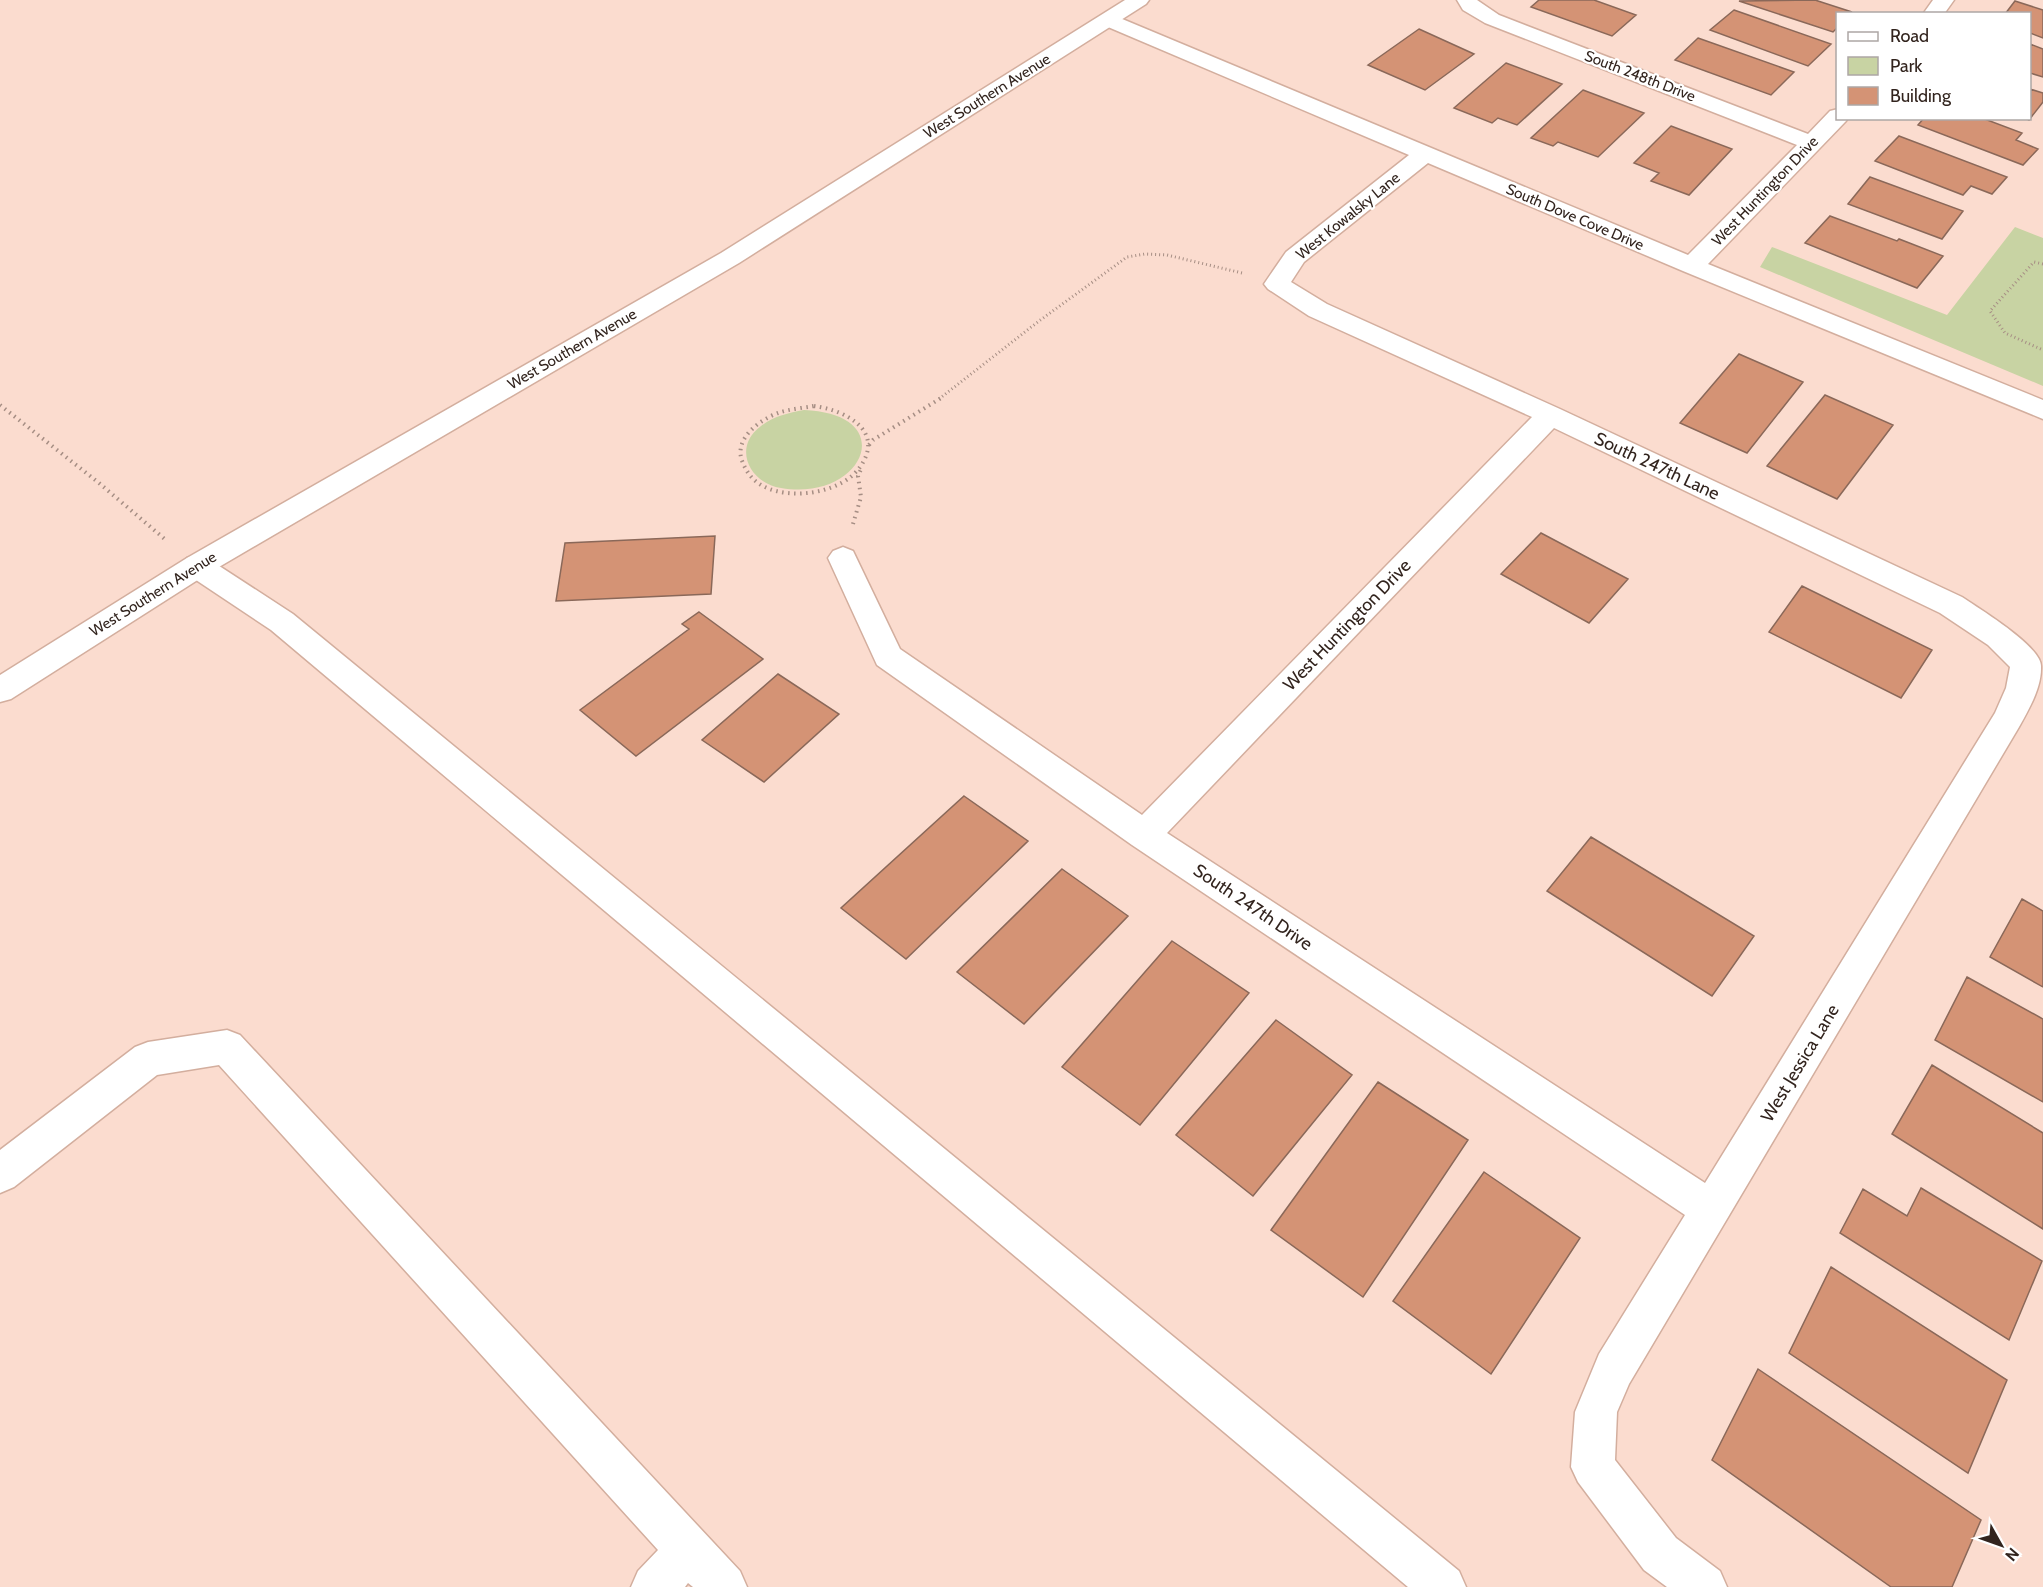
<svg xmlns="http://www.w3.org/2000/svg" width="2043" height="1587" viewBox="0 0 2043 1587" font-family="Cabin,sans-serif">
  <rect width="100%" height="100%" fill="#fbdccf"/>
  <path fill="#c8d3a3" d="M2015 227 2043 238V386L1760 267 1772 247 1947 315Z
    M804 410C902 414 863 502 781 488 749 483 732 447 761 426 774 416 788 413 804 410Z"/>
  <path fill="#d49375" stroke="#8a6859" stroke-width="1.5" d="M1539 0H1594L1636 15 1612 36 1531 7Z
    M1815 0 1852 12 1838 14V27L1833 32 1739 1Z
    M2015 1 2043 10V38L2030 33V14H2005Z
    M1734 10 1831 44 1808 66 1710 30Z
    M1419 29 1474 54 1425 90 1368 65Z
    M1698 38 1794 72 1771 95 1675 60Z
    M2030 44 2043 49V77L2030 73Z
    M1506 63 1562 84 1517 125 1498 118 1492 123 1454 108Z
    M2030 89 2043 93V102L2029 120 2025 118H2030Z
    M1583 90 1644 113 1598 157 1558 142 1553 146 1531 138Z
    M1924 118H1982L2022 133 2016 140 2038 149 2023 165 1918 125Z
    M1671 126 1732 149 1689 195 1651 181 1659 173 1634 163Z
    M1899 136 2007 177 1992 194 1971 186 1963 195 1875 161Z
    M1870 177 1963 211 1942 239 1848 204Z
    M1830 216 1897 241 1899 239 1943 256 1917 288 1805 243Z
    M1739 354 1803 382 1747 453 1680 423Z
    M1825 395 1893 425 1837 499 1767 466Z
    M1541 533 1628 579 1589 623 1501 574Z
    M715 536 711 594 556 601 565 543Z
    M1802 586 1932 650 1901 698 1769 632Z
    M699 612 763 659 636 756 580 710 689 629 682 624Z
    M778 674 839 714 764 782 702 740Z
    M964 796 1028 841 906 959 841 908Z
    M1591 837 1754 936 1712 996 1547 891Z
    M1062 869 1128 916 1024 1024 957 972Z
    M2022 899 2043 911V987L1990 957Z
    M1172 941 1249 993 1140 1125 1062 1067Z
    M1967 977 2043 1019V1102L1935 1040Z
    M1276 1020 1352 1075 1253 1196 1176 1135Z
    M1932 1065 2043 1133V1229L1892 1134Z
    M1378 1082 1468 1140 1363 1297 1271 1230Z
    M1484 1172 1580 1238 1491 1374 1393 1301Z
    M1921 1188 2042 1261 2009 1340 1840 1233 1863 1189 1907 1216Z
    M1831 1267 2007 1380 1968 1473 1789 1353Z
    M1758 1369 1981 1520 1952 1587H1891L1712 1460Z"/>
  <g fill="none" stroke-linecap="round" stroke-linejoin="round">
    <g stroke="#d3ae9e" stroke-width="3">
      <path id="minor" d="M1457 0H1477L1499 15 1808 134 1830 111 1838 109V118H1848L1846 121 1708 264 2043 400V419L1683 271 1428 163 1304 262 1291 282 1327 304 1560 409 1962 597C1978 608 2041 646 2041 666 2042 687 2029 709 2019 727L1629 1384 1617 1412 1615 1460 1676 1538 1720 1571 1727 1587H1667L1644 1570 1578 1482 1571 1467 1575 1412 1599 1354 1685 1215 1132 845 877 665 828 558 833 551 843 547 853 551 900 649 1142 815 1532 417 1309 316 1268 289 1264 284 1286 252 1409 155 1101 24 1097 20 1101 16 1108 14 1115 16 1688 255 1797 145 1485 23 1463 10ZM1554 428 1940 613 1988 645 2010 667 2006 688 1995 713 1705 1183 1167 833Z
        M1933 0H1954L1944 14H1923Z
        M197 555 207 558 293 614 1459 1571 1466 1587H1408L271 630 187 574 182 566 187 558Z
        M227 1030 240 1035 740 1571 747 1587H693L688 1583 685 1587H631L638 1571 658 1550 219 1065 157 1075 14 1187 0 1193V1150L135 1047 148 1042Z"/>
    </g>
    <g stroke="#d3ae9e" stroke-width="3">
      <path id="major" d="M1125 0H1149L1146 4 739 263 207 574 11 699 0 702V675L187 558 721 253Z"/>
    </g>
    <path stroke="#a68e84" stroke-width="3" stroke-dasharray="1 3" stroke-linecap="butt" d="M2043 264 2034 262 1990 311 2005 333 2043 350
      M939 399 1039 321 1127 257 1145 254 1167 255 1242 273"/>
    <path stroke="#a68e84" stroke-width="4" stroke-dasharray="1.5 4.5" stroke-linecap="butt" d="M0 405 99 483 167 541
      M814 406C844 410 886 430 860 467 842 493 791 501 763 486 753 481 747 473 743 463 732 440 759 420 778 413 789 409 803 408 814 406Z
      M869 445 873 440 941 398
      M853 524 861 497 858 476 862 467"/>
    <use href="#minor" fill="#fff" fill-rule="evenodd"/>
    <use href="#major" fill="#fff" fill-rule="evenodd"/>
  </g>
  <g text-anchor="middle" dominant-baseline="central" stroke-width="4.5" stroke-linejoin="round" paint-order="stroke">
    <g font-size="15" fill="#32241e" stroke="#fff">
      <text transform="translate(1640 76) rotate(21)">South 248th Drive</text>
      <text transform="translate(987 96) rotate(-32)">West Southern Avenue</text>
      <text transform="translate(1765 191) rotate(-46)">West Huntington Drive</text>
      <text transform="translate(1348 216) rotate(-39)">West Kowalsky Lane</text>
      <text transform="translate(1575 217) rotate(23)">South Dove Cove Drive</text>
      <text transform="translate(572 349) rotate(-30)">West Southern Avenue</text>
      <text transform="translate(153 594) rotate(-32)">West Southern Avenue</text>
    </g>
    <g font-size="18" fill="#32241e" stroke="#fff">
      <text transform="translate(1657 466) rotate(25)">South 247th Lane</text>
      <text transform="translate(1347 625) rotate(-46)">West Huntington Drive</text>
      <text transform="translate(1253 907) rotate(34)">South 247th Drive</text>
      <text transform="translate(1800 1063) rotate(-59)">West Jessica Lane</text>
    </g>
  </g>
  <rect x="1836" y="12" width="195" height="108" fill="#ffffff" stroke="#ada7a5" stroke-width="1.5"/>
  <rect x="1848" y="32" width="30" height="9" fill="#ffffff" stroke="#ada7a5" stroke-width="1.5"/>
  <text x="1890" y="42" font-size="18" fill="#32241e">Road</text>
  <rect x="1848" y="57" width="30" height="18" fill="#c8d3a3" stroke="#ada7a5" stroke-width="1.5"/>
  <text x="1890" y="72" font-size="18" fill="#32241e">Park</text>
  <rect x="1848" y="87" width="30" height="18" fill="#d49375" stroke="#ada7a5" stroke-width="1.5"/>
  <text x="1890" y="102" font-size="18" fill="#32241e">Building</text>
  <g transform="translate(2001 1545) rotate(130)" stroke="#ffffff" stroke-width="4.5" paint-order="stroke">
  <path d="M0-4.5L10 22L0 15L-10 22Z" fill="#32241e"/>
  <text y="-9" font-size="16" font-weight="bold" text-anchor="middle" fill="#32241e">N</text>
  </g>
</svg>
